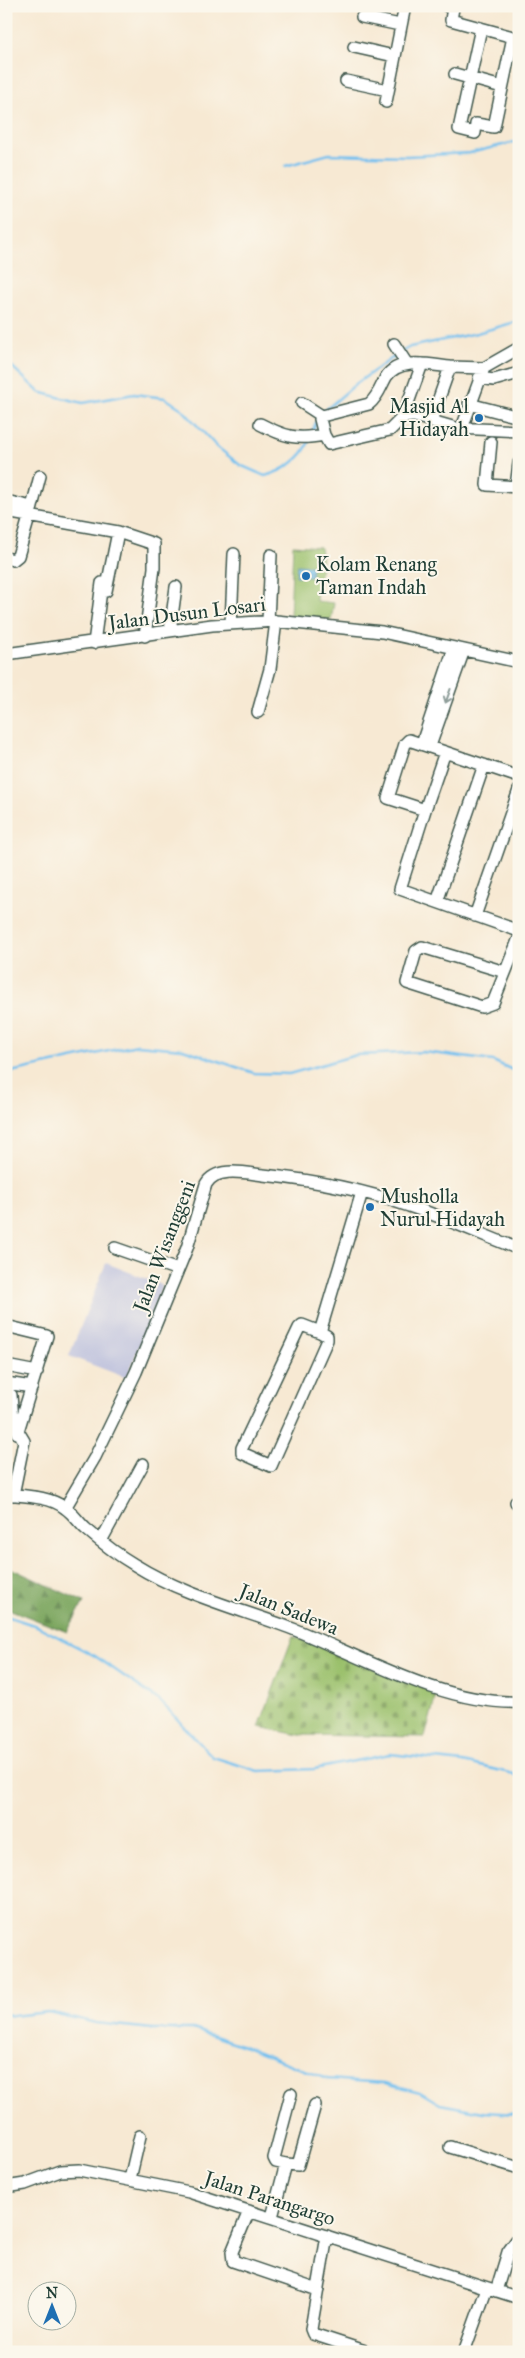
<svg xmlns="http://www.w3.org/2000/svg" width="525" height="2358" viewBox="0 0 525 2358" font-family="'IM FELL Great Primer',serif">
  <defs>
    <pattern id="forest-firs" width="22" height="20" patternUnits="userSpaceOnUse" patternTransform="scale(1.25)"><rect width="22" height="20" fill="#7ba65f"/><path d="M5 1l3.5 6h-7zM16 11l3.5 6h-7z" fill="#64884f"/></pattern>
    <pattern id="cemetery-stones" width="16" height="16" patternUnits="userSpaceOnUse" patternTransform="scale(1.25)"><rect width="16" height="16" fill="#9ac06b"/><path d="M2 7V4a2 2 0 0 1 4 0v3zM10 15v-3a2 2 0 0 1 4 0v3z" fill="#7d9d59"/></pattern>
    <pattern id="water-rules" width="6" height="5" patternUnits="userSpaceOnUse" patternTransform="scale(1.25)"><rect width="6" height="5" fill="#76c1ef"/><path d="M0 2.5h6" fill="none" stroke="#609ec2"/></pattern>
  </defs>
  <rect width="100%" height="100%" fill="#fbf7ec"/>
  <filter id="ink" filterUnits="userSpaceOnUse"><feTurbulence type="fractalNoise" baseFrequency=".02" numOctaves="2"/><feDisplacementMap in="SourceGraphic" scale="10" xChannelSelector="R" yChannelSelector="G"/><feConvolveMatrix kernelMatrix="1 2 1 2 8 2 1 2 1" color-interpolation-filters="sRGB"/></filter>
  <filter id="wash" filterUnits="userSpaceOnUse"><feTurbulence type="fractalNoise" baseFrequency=".0096" numOctaves="4" result="noise"/><feDisplacementMap in="SourceGraphic" scale="20" xChannelSelector="R" yChannelSelector="G"/><feGaussianBlur stdDeviation="1.12" result="paint"/><feColorMatrix in="noise" values="0 0 0 0 0 0 0 0 0 0 0 0 0 0 0 0 0 1.4 0 .05"/><feComposite in="paint" operator="in"/></filter>
  <g filter="url(#wash)">
    <rect width="100%" height="100%" fill="#f7e9d3"/>
    <path fill="#bfc2dd" d="M106 1263 162 1285 127 1378 69 1356Z"/>
    <path fill="#9ac06b" stroke="#5c7e50" d="M293 545 320 547C325 569 316 580 316 601L334 603 331 620 290 616Z"/>
    <path fill="url(#forest-firs)" stroke="#4d724a" d="M6 1566 84 1602 67 1632 6 1608Z"/>
    <path fill="url(#cemetery-stones)" stroke="#5c7e50" d="M293 1636 379 1671 437 1692 425 1737 299 1735 259 1727Z"/>
    <path fill="url(#water-rules)" stroke="#4a7f92" d="M297 565 312 566 311 577 296 576Z"/>
    <g fill="none" stroke-linecap="round" stroke-linejoin="round">
      <path stroke="#76c1ef" stroke-width="2.5" d="M285 166 329 154 407 156 470 153 519 141
        M403 351 410 347 477 333 519 321
        M6 361 39 392 58 397 83 403 134 394 165 398 182 409 216 446 240 465 265 476C283 471 303 459 309 441
        M323 412 357 383 398 354
        M312 433 316 422
        M6 1073 137 1045 183 1049 254 1073 289 1074 356 1055 424 1052 493 1061 519 1073
        M6 1616 37 1626 95 1656 160 1701 213 1757 258 1771 314 1769 390 1754 463 1762 514 1774 519 1778
        M6 2014 12 2016 48 2012 96 2023 152 2029H193L238 2044 327 2079 385 2083 420 2092 440 2104 483 2112 519 2114"/>
    </g>
  </g>
  <g filter="url(#ink)">
    <g fill="none" stroke-linecap="round" stroke-linejoin="round">
      <g stroke="#3f574c" stroke-width="14">
        <path id="minor" d="M447 6 453 8 451 20 513 37 494 127 476 124 475 133 459 129 481 28
          M362 17 400 25
          M354 47 394 56
          M455 74 502 87
          M346 81 388 90
          M386 102 405 6
          M394 344 407 364
          M450 367 484 368
          M479 378 494 380 519 373
          M302 403 322 416
          M469 404 519 417
          M403 417 422 364
          M431 421 450 367C431 365 399 357 386 377 381 386 378 397 369 404L322 416 320 419 324 435 329 444 390 430 403 417 414 416 456 428 519 431
          M260 424C285 437 296 440 324 435
          M462 428 484 368 519 348
          M491 442 487 485 519 487
          M516 487 519 463
          M6 501 32 507 18 556 13 560 6 558
          M32 507 40 476
          M6 512 118 532
          M106 591 118 532 154 544V568L145 636
          M268 621 271 555
          M231 623 234 554
          M170 631 176 587
          M94 643 102 583
          M6 654 212 625 276 621 382 632 519 662
          M258 712 270 669 276 621
          M422 743 454 648
          M430 746 464 650
          M519 777 409 740 405 744 388 798 425 810 400 889 519 931
          M425 810 445 752
          M437 902 484 765
          M475 916 519 790
          M505 972 422 947 416 951 407 983 482 1007 493 1003 519 938
          M115 1248 178 1270
          M6 1326 47 1336 18 1431 24 1441 13 1495
          M320 1332 327 1336V1340L271 1466 242 1453V1448L299 1328 302 1325 320 1332 362 1192
          M6 1366 37 1372
          M6 1383 32 1387
          M6 1393 11 1395 13 1419 17 1433
          M6 1494C24 1496 50 1496 65 1508 73 1513 79 1523 86 1529 101 1542 118 1555 135 1565 183 1595 240 1609 293 1629 361 1656 444 1705 519 1702
          M519 1500 516 1502 519 1505
          M65 1508 95 1457 136 1372 187 1248 206 1184C216 1166 246 1173 263 1175 313 1180 361 1189 409 1206 446 1218 482 1235 519 1249
          M101 1541 143 1464
          M450 2147 519 2168
          M286 2164 298 2165 315 2105
          M130 2179 140 2136
          M6 2187 25 2184 60 2171 79 2170 189 2192 519 2298
          M249 2211 232 2252 233 2261 318 2290
          M272 2217 286 2164 276 2162 274 2158 291 2094
          M327 2236 311 2329 313 2334 368 2352
          M496 2291 508 2252 519 2237
          M464 2352 487 2288"/>
      </g>
      <use href="#minor" stroke="#fff" stroke-width="11"/>
    </g>
    <defs><path id="oneway-shaft" d="M-6 0H5M1.5-3L5.5 0L1.5 3" fill="none" stroke-width="1.6" stroke-linecap="round" stroke-linejoin="round" transform="scale(1.25)"/></defs>
    <use stroke="#8f9e9a" href="#oneway-shaft" transform="translate(448 696) rotate(110)"/>
  </g>
  <g fill="#1f6fb2" stroke="#fbf7ec" stroke-width="2">
    <circle cx="479" cy="418" r="5"/>
    <circle cx="306" cy="576" r="5"/>
    <circle cx="370" cy="1207" r="5"/>
  </g>
  <g text-anchor="middle" dominant-baseline="central" stroke-width="4" stroke-linejoin="round" paint-order="stroke">
    <g font-size="20" fill="#1f3d34" stroke="#fbf7ec" text-anchor="start">
      <text x="469" y="406" text-anchor="end">Masjid Al<tspan x="469" dy="23">Hidayah</tspan></text>
      <text x="316" y="564">Kolam Renang<tspan x="316" dy="23">Taman Indah</tspan></text>
      <text x="380" y="1196">Musholla<tspan x="380" dy="23">Nurul Hidayah</tspan></text>
    </g>
    <g font-size="20" fill="#1f3d34" stroke="#fbf7ec">
      <text transform="translate(187 613) rotate(-7)">Jalan Dusun Losari</text>
      <text transform="translate(164 1246) rotate(-69)">Jalan Wisanggeni</text>
      <text transform="translate(289 1609) rotate(22)">Jalan Sadewa</text>
      <text transform="translate(270 2198) rotate(18)">Jalan Parangargo</text>
    </g>
  </g>
  <rect width="525" height="2358" fill="none" stroke="#fbf7ec" stroke-width="25"/>
  <g transform="translate(52 2306)"><circle r="24" fill="#fbf7ec" stroke="#a3ada2"/>
  <path d="M0-4L9 19L0 12L-9 19Z" fill="#1f6fb2"/>
  <text y="-8" font-size="14" font-weight="bold" text-anchor="middle" fill="#1f3d34">N</text>
  </g>
</svg>
